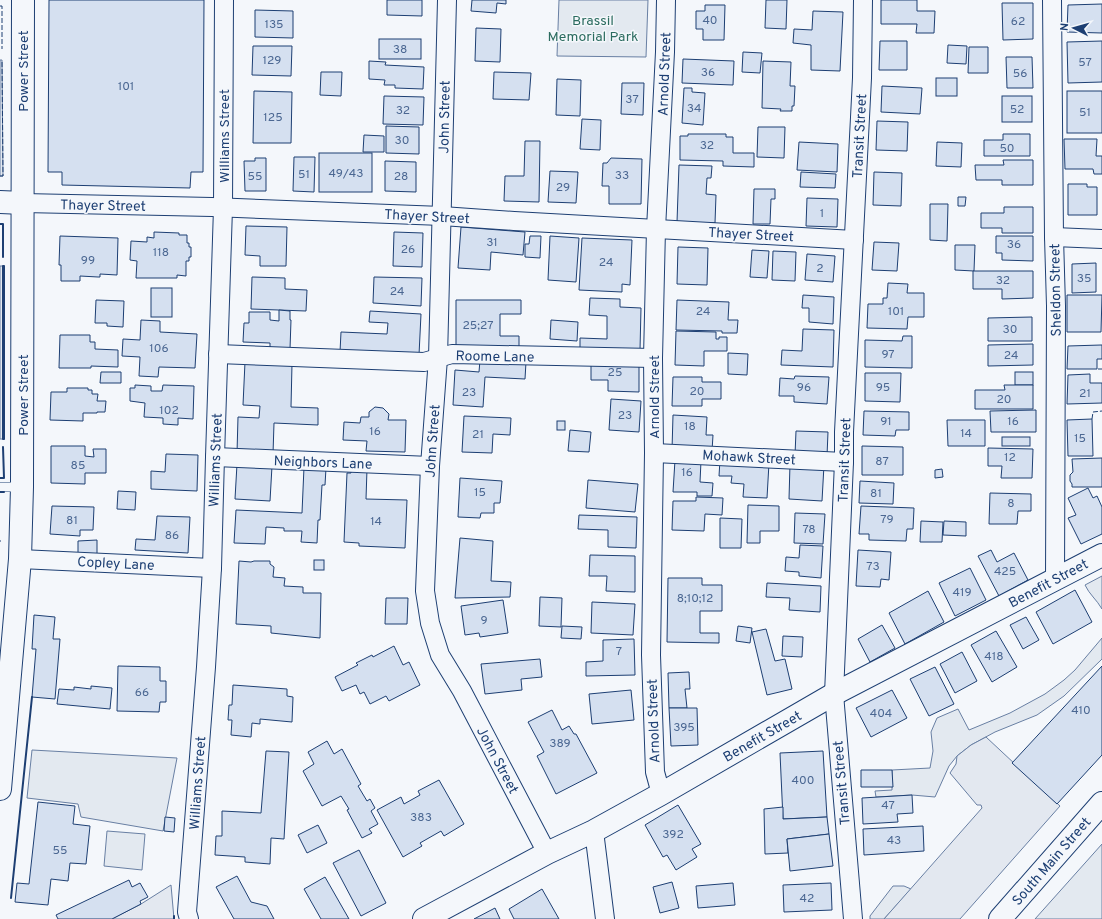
<svg xmlns="http://www.w3.org/2000/svg" width="1102" height="919" font-family="Overpass,sans-serif">
	<rect width="100%" height="100%" fill="#f4f7fb"/>
	<!-- green -->
	<g fill="#e3e9f0" stroke="#687fa3">
		<polygon points="559,0 648,0 646,57 557,56"/>
		<polygon points="0,60 2,60 2,62 3,176 0,176"/>
		<rect x="0" y="266" width="4" height="173"/>
		<path d="M1102 576V609C1097 600 1089 594 1085 585Z"/>
		<polygon points="1102,638 1102,659 1064,696 1037,715 995,732 971,745 957,756 949,766 935,797 912,795 876,797 875,791 892,790 892,770 930,768 933,751 931,732 937,718 958,709 969,730 1010,713 1045,694 1064,680 1075,670"/>
		<polygon points="32,750 177,758 163,831 81,817 78,804 27,798"/>
		<polygon points="107,831 145,834 142,870 104,866"/>
		<polygon points="1102,844 1102,919 1035,919"/>
		<polygon points="893,886 904,886 911,889 884,919 870,919 870,916"/>
	</g>
	<!-- parking -->
	<g fill="#e3e8f0" stroke="#687fa3">
		<polygon points="986,737 1060,806 960,919 884,919 982,808 981,805 977,805 950,773 956,764 957,756 971,745"/>
		<polygon points="171,885 174,919 112,919 141,904"/>
	</g>
	<!-- building -->
	<g fill="#d5e0f0" stroke="#1d3f73">
		<polygon points="49,0 204,0 203,172 191,172 190,188 62,185 62,172 48,172"/>
		<polygon points="387,0 422,0 422,16 387,15"/>
		<polygon points="472,0 506,0 506,4 497,3 496,13 471,11"/>
		<polygon points="766,0 787,0 786,29 765,28"/>
		<polygon points="881,0 917,0 917,11 935,11 934,33 916,33 917,24 881,24"/>
		<polygon points="1002,3 1033,3 1033,39 1003,40"/>
		<polygon points="1102,4 1102,33 1067,32 1068,5"/>
		<polygon points="705,5 725,5 724,40 703,40 703,29 696,29 696,11 705,11"/>
		<polygon points="255,10 293,11 293,38 255,37"/>
		<polygon points="813,11 843,12 840,71 811,70 811,45 793,43 794,29 812,30"/>
		<polygon points="476,28 501,29 500,62 475,61"/>
		<rect x="379" y="39" width="42" height="20"/>
		<polygon points="880,41 907,41 907,70 879,70"/>
		<polygon points="1102,41 1102,82 1068,83 1067,42"/>
		<polygon points="948,45 967,46 966,64 947,63"/>
		<polygon points="253,46 292,46 291,76 252,75"/>
		<polygon points="969,47 988,47 988,73 968,73"/>
		<polygon points="743,52 762,53 760,73 742,72"/>
		<polygon points="1006,57 1032,57 1033,88 1007,88"/>
		<polygon points="683,59 734,61 733,85 682,83"/>
		<polygon points="369,61 386,62 385,65 424,67 423,89 395,88 395,85 384,85 385,80 369,79"/>
		<polygon points="763,61 791,62 790,86 795,86 794,106 792,106 792,111 780,111 781,109 762,108"/>
		<polygon points="321,72 342,72 341,96 320,95"/>
		<polygon points="494,72 531,73 529,100 493,99"/>
		<rect x="936" y="78" width="21" height="18"/>
		<polygon points="557,79 581,80 580,116 556,115"/>
		<polygon points="622,83 644,83 643,115 621,114"/>
		<polygon points="882,86 922,88 920,114 881,112"/>
		<polygon points="684,88 692,88 692,92 705,93 703,125 682,123"/>
		<polygon points="254,91 292,92 291,143 253,143"/>
		<rect x="1067" y="91" width="35" height="42"/>
		<polygon points="384,96 424,97 423,125 383,124"/>
		<rect x="1002" y="96" width="30" height="26"/>
		<polygon points="582,119 601,120 600,150 580,149"/>
		<polygon points="877,121 908,122 907,151 876,150"/>
		<polygon points="386,126 419,127 419,154 386,153"/>
		<polygon points="758,127 785,127 784,158 757,157"/>
		<polygon points="688,134 726,134 726,137 733,137 733,153 754,153 754,167 723,166 723,161 680,160 680,136 688,136"/>
		<polygon points="1003,134 1030,134 1030,156 984,156 984,140 1003,140"/>
		<polygon points="364,135 384,136 384,152 363,152"/>
		<polygon points="1064,139 1097,139 1096,156 1102,156 1102,174 1094,174 1093,169 1065,169"/>
		<polygon points="525,141 540,141 539,202 504,201 505,176 524,176"/>
		<polygon points="799,142 838,144 837,172 797,170"/>
		<polygon points="937,142 962,143 961,167 936,166"/>
		<rect x="319" y="153" width="53" height="39"/>
		<polygon points="294,157 315,157 314,192 293,191"/>
		<polygon points="255,158 266,158 266,191 245,191 244,161 255,161"/>
		<polygon points="611,158 642,159 641,204 609,204 609,186 602,186 603,163 607,163"/>
		<polygon points="1003,160 1033,160 1033,185 1002,185 1002,180 976,180 975,165 1004,165"/>
		<polygon points="385,161 416,162 416,192 385,191"/>
		<polygon points="679,165 712,166 711,178 707,178 706,194 716,195 715,223 677,222"/>
		<polygon points="550,171 578,172 576,203 548,202"/>
		<polygon points="801,172 836,174 835,188 800,187"/>
		<polygon points="874,172 902,173 901,206 873,205"/>
		<polygon points="1068,184 1087,184 1087,187 1097,187 1097,215 1068,215"/>
		<polygon points="754,189 775,189 775,199 771,199 770,224 753,224"/>
		<polygon points="958,197 966,197 965,206 958,206"/>
		<polygon points="807,198 838,199 837,227 806,226"/>
		<polygon points="930,204 948,204 947,241 930,240"/>
		<polygon points="1004,207 1033,207 1033,233 1002,233 1002,228 981,228 981,213 1004,213"/>
		<polygon points="246,226 287,227 286,266 260,266 260,256 245,255"/>
		<polygon points="461,227 525,232 523,255 491,252 490,270 458,268"/>
		<polygon points="154,232 179,233 179,235 187,235 187,243 189,243 189,247 191,247 191,257 189,257 189,261 186,261 186,276 177,275 177,278 136,278 137,261 130,260 131,241 147,242 147,237 154,238"/>
		<polygon points="394,232 423,233 422,267 393,266"/>
		<polygon points="60,236 118,238 117,275 100,274 100,277 98,277 80,276 80,281 61,281 61,265 59,265"/>
		<polygon points="530,236 541,236 540,258 525,257 525,244 529,244"/>
		<polygon points="550,236 579,238 576,282 548,280"/>
		<polygon points="996,236 1033,236 1033,261 1002,260 1002,253 996,253"/>
		<polygon points="582,238 632,240 630,285 622,284 622,292 579,290"/>
		<polygon points="874,242 899,243 897,271 872,270"/>
		<polygon points="955,245 975,245 974,271 955,270"/>
		<polygon points="678,247 708,248 707,285 677,284"/>
		<polygon points="752,250 769,251 767,278 750,277"/>
		<polygon points="773,251 796,252 795,281 772,280"/>
		<polygon points="807,254 835,256 833,282 805,280"/>
		<polygon points="1096,263 1096,292 1072,293 1072,264"/>
		<polygon points="973,271 1033,271 1033,298 1002,299 1002,289 973,289"/>
		<polygon points="252,277 285,278 285,289 307,290 306,311 251,309"/>
		<polygon points="374,277 422,278 421,306 373,303"/>
		<polygon points="888,283 908,284 907,293 924,293 924,317 908,317 907,329 867,328 868,304 883,304 883,298 887,298"/>
		<rect x="151" y="288" width="21" height="29"/>
		<polygon points="803,295 834,297 833,324 809,322 809,308 802,308"/>
		<polygon points="1067,295 1102,295 1101,332 1067,332"/>
		<polygon points="590,298 620,299 620,307 641,308 640,350 580,350 580,338 607,339 607,316 589,315"/>
		<polygon points="96,300 124,301 123,327 107,326 107,323 95,323"/>
		<polygon points="456,300 521,300 521,314 500,314 500,336 519,336 519,348 456,348"/>
		<polygon points="677,300 729,302 728,320 738,320 737,333 722,333 722,331 676,330"/>
		<polygon points="279,310 290,311 290,320 291,320 290,349 270,348 270,343 243,342 244,323 249,323 249,312 270,312 270,320 279,321"/>
		<polygon points="370,311 421,314 419,355 340,352 341,332 387,334 388,323 369,322"/>
		<polygon points="1032,317 1032,341 988,341 988,318"/>
		<polygon points="141,320 160,321 160,332 197,334 195,368 159,367 158,377 139,376 140,357 122,356 123,339 140,340"/>
		<polygon points="551,320 578,322 577,341 550,339"/>
		<polygon points="803,329 834,330 833,367 781,365 782,350 802,351"/>
		<polygon points="676,331 716,332 716,339 719,339 719,337 727,337 727,351 704,351 704,366 675,365"/>
		<polygon points="60,335 90,335 90,342 95,342 95,349 118,350 118,367 91,366 91,368 59,368"/>
		<polygon points="903,336 912,336 912,368 865,367 865,340 902,341"/>
		<polygon points="1033,344 1033,365 988,366 988,345"/>
		<polygon points="1101,345 1102,345 1102,359 1097,359 1097,369 1067,369 1068,346"/>
		<polygon points="728,353 748,354 747,375 728,374"/>
		<polygon points="480,360 526,362 525,379 485,377 483,407 453,405 455,370 479,372"/>
		<polygon points="245,362 292,364 291,407 318,408 318,425 274,423 273,454 237,453 238,417 259,418 260,406 243,405"/>
		<polygon points="591,363 639,365 639,392 608,391 608,380 591,380"/>
		<polygon points="101,372 121,372 121,383 100,383"/>
		<rect x="1015" y="372" width="18" height="13"/>
		<polygon points="865,373 901,373 900,402 865,401"/>
		<polygon points="1090,374 1090,383 1102,383 1102,403 1067,404 1068,375"/>
		<polygon points="795,376 829,377 827,404 794,402 794,396 779,396 780,378 794,379"/>
		<polygon points="673,377 702,377 702,382 721,382 721,399 702,399 702,406 672,406"/>
		<polygon points="135,385 151,386 151,391 162,391 163,385 194,386 193,419 178,418 178,425 163,424 163,418 144,417 145,403 130,401 130,388 135,388"/>
		<polygon points="1004,385 1033,385 1033,409 975,409 975,390 1005,390"/>
		<polygon points="67,388 88,388 88,390 92,390 92,394 98,394 97,401 106,401 105,412 97,412 97,413 83,413 83,421 50,420 51,392 67,392"/>
		<polygon points="611,399 641,401 639,432 609,430"/>
		<polygon points="375,407 383,408 389,414 388,420 406,420 405,452 366,451 367,441 343,440 344,422 360,423 361,417 369,417 369,412"/>
		<polygon points="1036,410 1036,432 991,432 990,411"/>
		<polygon points="864,411 909,412 909,430 896,430 895,436 863,435"/>
		<polygon points="673,415 707,417 706,435 713,435 712,451 672,450"/>
		<polygon points="464,416 511,418 510,435 493,434 492,453 462,452"/>
		<polygon points="1092,419 1093,456 1068,456 1067,420"/>
		<polygon points="947,420 985,420 985,446 948,446"/>
		<rect x="557" y="421" width="8" height="9"/>
		<polygon points="570,430 591,432 589,452 568,451"/>
		<polygon points="796,431 828,432 827,456 795,455"/>
		<rect x="1002" y="437" width="28" height="9"/>
		<polygon points="51,446 85,446 85,456 94,457 93,449 106,449 106,473 85,473 85,484 51,483"/>
		<polygon points="862,446 903,447 903,475 862,475"/>
		<polygon points="988,448 1033,449 1032,478 1001,478 1002,466 988,466"/>
		<polygon points="166,454 198,455 197,491 151,489 151,471 165,472"/>
		<polygon points="1102,458 1102,487 1072,487 1072,484 1070,481 1070,475 1073,472 1072,459"/>
		<polygon points="675,460 701,461 700,482 713,483 712,496 697,496 697,492 673,492"/>
		<polygon points="720,460 769,463 767,498 743,497 744,484 731,483 732,476 719,476"/>
		<polygon points="237,464 272,466 270,501 235,499"/>
		<polygon points="790,464 824,465 822,501 789,499"/>
		<polygon points="304,467 326,468 325,485 322,485 320,520 318,520 317,543 301,542 302,531 284,531 284,528 266,527 265,544 234,543 236,510 302,513"/>
		<polygon points="351,468 367,469 366,499 407,500 405,548 359,546 359,543 344,542 347,473 351,473"/>
		<polygon points="942,469 943,477 935,478 935,470"/>
		<polygon points="460,478 502,481 500,503 494,503 494,513 481,513 480,518 458,517"/>
		<polygon points="588,480 638,484 635,512 586,508"/>
		<polygon points="860,481 894,483 893,504 859,503"/>
		<polygon points="1088,488 1093,498 1097,496 1102,507 1102,534 1081,544 1068,518 1076,515 1068,498"/>
		<polygon points="118,491 136,492 135,510 117,509"/>
		<polygon points="990,493 1031,494 1031,511 1018,511 1017,524 989,524"/>
		<polygon points="696,497 723,498 722,515 705,514 704,531 672,530 673,501 696,501"/>
		<polygon points="748,505 779,506 779,531 760,531 760,543 747,543"/>
		<polygon points="52,506 94,507 93,530 80,530 80,536 50,534"/>
		<polygon points="861,506 914,508 913,529 907,529 906,541 869,540 869,534 859,534"/>
		<polygon points="795,513 825,514 823,544 794,543"/>
		<polygon points="579,515 637,517 636,548 608,547 608,530 578,529"/>
		<polygon points="157,516 190,517 188,553 135,550 136,539 155,540"/>
		<polygon points="720,518 742,519 741,548 720,548"/>
		<polygon points="921,521 943,522 942,542 920,542"/>
		<polygon points="944,521 966,522 966,536 943,535"/>
		<polygon points="460,538 493,541 491,581 511,582 510,597 455,598"/>
		<polygon points="97,540 97,554 78,554 78,541"/>
		<polygon points="800,545 823,546 821,578 799,576 799,572 785,571 786,557 799,558"/>
		<polygon points="858,550 891,552 889,580 881,579 880,587 856,586"/>
		<polygon points="991,550 997,562 1014,553 1028,580 999,596 978,556"/>
		<polygon points="590,555 635,556 635,592 606,591 607,576 589,576"/>
		<rect x="314" y="560" width="10" height="10"/>
		<polygon points="239,561 251,562 254,561 270,561 270,564 274,567 273,577 285,578 284,586 303,587 303,593 321,593 320,638 271,633 271,626 236,624"/>
		<polygon points="970,568 986,600 955,616 939,583"/>
		<polygon points="668,578 702,578 702,585 722,585 722,611 700,611 700,633 719,633 719,643 667,642"/>
		<polygon points="767,583 821,586 820,612 789,610 790,598 766,597"/>
		<polygon points="1075,590 1092,622 1053,644 1036,612"/>
		<polygon points="928,591 944,622 905,644 889,613"/>
		<polygon points="540,597 562,598 561,627 539,626"/>
		<polygon points="386,598 408,598 407,624 385,624"/>
		<polygon points="503,600 508,633 480,637 479,633 465,635 461,606"/>
		<polygon points="592,602 635,604 633,635 591,633"/>
		<polygon points="34,615 55,617 53,639 60,639 55,699 32,697 36,649 32,649"/>
		<polygon points="1026,617 1039,640 1023,649 1010,625"/>
		<polygon points="882,625 895,648 870,662 858,639"/>
		<polygon points="562,626 582,627 581,639 561,638"/>
		<polygon points="738,626 752,628 750,643 736,641"/>
		<polygon points="766,629 775,661 785,659 792,689 767,695 752,632"/>
		<polygon points="996,631 1017,667 992,682 971,645"/>
		<polygon points="783,636 803,637 802,657 782,656"/>
		<polygon points="634,639 635,675 586,676 586,662 603,661 603,640"/>
		<polygon points="394,646 403,665 409,662 420,685 389,701 386,696 370,704 364,692 360,694 356,685 342,691 335,677 358,665 356,663 372,655 373,657"/>
		<polygon points="962,652 977,681 955,693 940,664"/>
		<polygon points="540,659 542,677 521,679 522,690 485,694 481,664"/>
		<polygon points="118,666 160,667 160,681 166,681 166,702 160,702 159,712 117,711"/>
		<polygon points="1102,666 1102,755 1057,804 1012,763"/>
		<polygon points="935,667 954,704 929,716 910,679"/>
		<polygon points="689,672 690,689 685,689 687,708 669,708 668,673"/>
		<polygon points="233,685 287,689 287,696 293,697 292,722 260,719 260,724 252,723 251,737 231,735 232,720 228,720 229,705 232,705"/>
		<polygon points="91,686 112,688 110,709 57,704 59,689 74,690 74,687 91,689"/>
		<polygon points="631,690 634,720 592,724 589,694"/>
		<polygon points="892,690 907,718 871,737 856,708"/>
		<polygon points="669,708 697,708 698,745 671,746"/>
		<polygon points="552,710 562,730 569,726 574,734 576,734 597,773 556,794 537,756 544,752 528,722"/>
		<polygon points="327,741 334,754 342,749 361,784 358,786 367,801 370,799 375,808 371,811 378,824 369,829 372,833 362,838 347,810 349,809 341,796 322,806 303,771 314,764 308,752"/>
		<polygon points="266,751 289,752 284,839 271,838 270,864 245,862 245,857 215,855 216,836 222,836 222,811 261,813"/>
		<polygon points="823,751 827,817 783,819 780,753"/>
		<polygon points="861,770 892,770 893,787 861,787"/>
		<polygon points="439,780 464,824 444,836 441,831 420,843 422,846 403,857 377,810 401,797 404,804 420,795 418,791"/>
		<polygon points="912,795 913,813 897,814 898,822 863,824 862,798"/>
		<polygon points="38,802 75,806 73,824 90,826 86,864 70,863 68,881 51,879 48,905 15,902 17,883 29,884"/>
		<polygon points="678,805 701,844 692,849 697,857 676,870 667,855 663,857 645,825"/>
		<polygon points="783,807 783,819 827,817 829,834 787,839 788,853 765,854 764,809"/>
		<polygon points="165,817 175,818 174,832 164,831"/>
		<polygon points="318,825 327,843 307,853 298,835"/>
		<polygon points="923,826 924,851 864,855 863,829"/>
		<polygon points="829,834 833,866 790,871 787,839"/>
		<polygon points="359,850 386,903 361,916 333,863"/>
		<polygon points="237,876 251,902 267,906 274,919 234,919 216,887"/>
		<polygon points="325,877 349,919 321,919 304,889"/>
		<polygon points="129,880 132,887 140,883 148,897 140,901 141,904 112,919 58,919 56,915"/>
		<polygon points="672,882 679,908 660,913 653,887"/>
		<polygon points="733,883 735,905 698,908 696,886"/>
		<polygon points="831,883 832,910 784,912 783,885"/>
		<polygon points="542,889 559,919 514,919 509,909"/>
		<polygon points="495,908 500,919 474,919"/>
	</g>
	<g fill="none" stroke-linecap="round" stroke-linejoin="round">
		<!-- service casing -->
		<g stroke="#1d3f73" stroke-width="10">
			<polyline id="service" points="0,487 22,487"/>
		</g>
		<!-- minor casing -->
		<g stroke="#1d3f73" stroke-width="20">
			<g id="minor">
				<polyline points="447,0 438,358 430,466 425,591 430,623 440,655 462,691 547,853"/>
				<polyline points="1052,0 1054,237 1056,306 1055,580"/>
				<polyline points="23,203 212,207 442,216 514,221 854,240"/>
				<polyline points="1054,237 1102,239"/>
				<polyline points="218,354 424,362 452,354 653,358"/>
				<polyline points="654,453 844,462"/>
				<polyline points="215,457 430,466"/>
				<polyline points="20,559 212,568"/>
				<polyline points="661,794 655,772 651,655 654,453 653,358 656,229 665,52 666,0"/>
				<polyline points="594,831 605,919"/>
				<polyline points="189,919 187,912 206,667 212,568 215,457 223,208 224,0"/>
				<polyline points="853,919 834,694 844,462 844,432 862,78 863,0"/>
			</g>
		</g>
		<!-- tertiary casing -->
		<g stroke="#1d3f73" stroke-width="24">
			<g id="tertiary">
				<polyline points="0,202 23,203"/>
				<polyline points="0,789 20,559 22,487 23,0"/>
				<polyline points="424,919 547,853 594,831 661,794 834,694 1102,555"/>
			</g>
		</g>
		<!-- primary casing -->
		<g stroke="#1d3f73" stroke-width="24">
			<polyline id="primary" points="1000,919 1102,803"/>
		</g>
		<!-- service -->
		<use href="#service" stroke="#f4f7fb" stroke-width="9"/>
		<!-- minor -->
		<use href="#minor" stroke="#f4f7fb" stroke-width="18"/>
		<!-- tertiary -->
		<use href="#tertiary" stroke="#f4f7fb" stroke-width="22"/>
		<!-- primary -->
		<use href="#primary" stroke="#f4f7fb" stroke-width="22"/>
		<!-- fence -->
		<g stroke="#1d3f73" stroke-width="1" stroke-dasharray="5 2" stroke-linecap="butt">
			<polyline points="0,6 2,6 2,49"/>
			<polyline points="0,176 3,176 2,60"/>
			<polyline points="1098,369 1102,369"/>
			<polyline points="1092,419 1093,412 1102,411"/>
			<polyline points="0,540 0,542"/>
		</g>
		<!-- wall -->
		<g stroke="#1d3f73" stroke-width="2">
			<polyline points="0,224 3,224 3,257"/>
			<rect x="3" y="266" width="1" height="173"/>
			<polyline points="0,478 4,478 3,447"/>
			<polyline points="0,492 4,492"/>
			<polyline points="11,898 32,697"/>
			<polyline points="174,916 174,919"/>
		</g>
	</g>
	<g text-anchor="middle" stroke-width="3" stroke-linejoin="round" paint-order="stroke">
		<!-- number labels -->
		<g font-size="12" fill="#4b6792">
			<text x="710" y="24">40</text>
			<text x="1018" y="25">62</text>
			<text x="274" y="28">135</text>
			<text x="400" y="53">38</text>
			<text x="272" y="64">129</text>
			<text x="1085" y="66">57</text>
			<text x="708" y="76">36</text>
			<text x="1020" y="77">56</text>
			<text x="126" y="90">101</text>
			<text x="632" y="103">37</text>
			<text x="694" y="112">34</text>
			<text x="1017" y="113">52</text>
			<text x="403" y="114">32</text>
			<text x="1085" y="116">51</text>
			<text x="273" y="121">125</text>
			<text x="402" y="144">30</text>
			<text x="707" y="149">32</text>
			<text x="1007" y="152">50</text>
			<text x="346" y="177">49/43</text>
			<text x="304" y="178">51</text>
			<text x="622" y="179">33</text>
			<text x="255" y="180">55</text>
			<text x="401" y="180">28</text>
			<text x="563" y="191">29</text>
			<text x="822" y="217">1</text>
			<text x="492" y="246">31</text>
			<text x="1014" y="248">36</text>
			<text x="408" y="253">26</text>
			<text x="161" y="256">118</text>
			<text x="88" y="264">99</text>
			<text x="606" y="266">24</text>
			<text x="820" y="272">2</text>
			<text x="1084" y="282">35</text>
			<text x="1003" y="284">32</text>
			<text x="397" y="295">24</text>
			<text x="703" y="315">24</text>
			<text x="896" y="315">101</text>
			<text x="478" y="329">25;27</text>
			<text x="1010" y="333">30</text>
			<text x="159" y="352">106</text>
			<text x="888" y="358">97</text>
			<text x="1011" y="359">24</text>
			<text x="615" y="376">25</text>
			<text x="804" y="391">96</text>
			<text x="883" y="391">95</text>
			<text x="697" y="395">20</text>
			<text x="469" y="396">23</text>
			<text x="1085" y="397">21</text>
			<text x="1004" y="403">20</text>
			<text x="169" y="414">102</text>
			<text x="625" y="419">23</text>
			<text x="886" y="425">91</text>
			<text x="1013" y="425">16</text>
			<text x="690" y="430">18</text>
			<text x="375" y="435">16</text>
			<text x="966" y="437">14</text>
			<text x="478" y="438">21</text>
			<text x="1080" y="442">15</text>
			<text x="1010" y="461">12</text>
			<text x="882" y="465">87</text>
			<text x="78" y="469">85</text>
			<text x="687" y="476">16</text>
			<text x="480" y="496">15</text>
			<text x="876" y="497">81</text>
			<text x="1011" y="507">8</text>
			<text x="887" y="523">79</text>
			<text x="72" y="524">81</text>
			<text x="376" y="525">14</text>
			<text x="809" y="533">78</text>
			<text x="172" y="539">86</text>
			<text x="873" y="570">73</text>
			<text x="1005" y="575">425</text>
			<text x="962" y="596">419</text>
			<text x="695" y="602">8;10;12</text>
			<text x="484" y="624">9</text>
			<text x="619" y="655">7</text>
			<text x="994" y="660">418</text>
			<text x="142" y="696">66</text>
			<text x="1081" y="714">410</text>
			<text x="881" y="717">404</text>
			<text x="684" y="731">395</text>
			<text x="560" y="747">389</text>
			<text x="803" y="784">400</text>
			<text x="888" y="809">47</text>
			<text x="421" y="821">383</text>
			<text x="673" y="838">392</text>
			<text x="894" y="844">43</text>
			<text x="60" y="854">55</text>
			<text x="807" y="902">42</text>
		</g>
		<!-- park labels -->
		<g font-size="14" fill="#2c6c60" stroke="#f4f7fb">
			<text x="593" y="25">Brassil<tspan x="593" dy="16">Memorial Park</tspan></text>
		</g>
		<!-- street labels -->
		<g font-size="14" fill="#1d3f73" stroke="#f4f7fb">
			<text transform="translate(23 71) rotate(-90)" y="5">Power Street</text>
			<text transform="translate(664 74) rotate(-88)" y="5">Arnold Street</text>
			<text transform="translate(444 117) rotate(-89)" y="5">John Street</text>
			<text transform="translate(224 136) rotate(-90)" y="5">Williams Street</text>
			<text transform="translate(859 136) rotate(-87)" y="5">Transit Street</text>
			<text transform="translate(103 205) rotate(1)" y="5">Thayer Street</text>
			<text transform="translate(427 216) rotate(3)" y="5">Thayer Street</text>
			<text transform="translate(751 234) rotate(3)" y="5">Thayer Street</text>
			<text transform="translate(1055 290) rotate(-91)" y="5">Sheldon Street</text>
			<text transform="translate(495 356) rotate(1)" y="5">Roome Lane</text>
			<text transform="translate(23 395) rotate(-90)" y="5">Power Street</text>
			<text transform="translate(654 397) rotate(-90)" y="5">Arnold Street</text>
			<text transform="translate(432 441) rotate(-86)" y="5">John Street</text>
			<text transform="translate(749 457) rotate(3)" y="5">Mohawk Street</text>
			<text transform="translate(215 460) rotate(-88)" y="5">Williams Street</text>
			<text transform="translate(844 460) rotate(-88)" y="5">Transit Street</text>
			<text transform="translate(323 462) rotate(2)" y="5">Neighbors Lane</text>
			<text transform="translate(116 563) rotate(3)" y="5">Copley Lane</text>
			<text transform="translate(1048 583) rotate(-28)" y="5">Benefit Street</text>
			<text transform="translate(653 721) rotate(-92)" y="5">Arnold Street</text>
			<text transform="translate(762 736) rotate(-30)" y="5">Benefit Street</text>
			<text transform="translate(498 760) rotate(62)" y="5">John Street</text>
			<text transform="translate(197 783) rotate(-86)" y="5">Williams Street</text>
			<text transform="translate(841 783) rotate(-95)" y="5">Transit Street</text>
			<text transform="translate(1051 861) rotate(-49)" y="5">South Main Street</text>
		</g>
	</g>
	<!-- north arrow -->
	<g transform="translate(1074 28) rotate(276)" stroke="#f4f7fb" stroke-width="3" paint-order="stroke">
	<path d="M0-3L7 15L0 10L-7 15Z" fill="#1d3f73"/>
	<text y="-6" font-size="11" font-weight="bold" text-anchor="middle" fill="#1d3f73">N</text>
	</g>
</svg>
